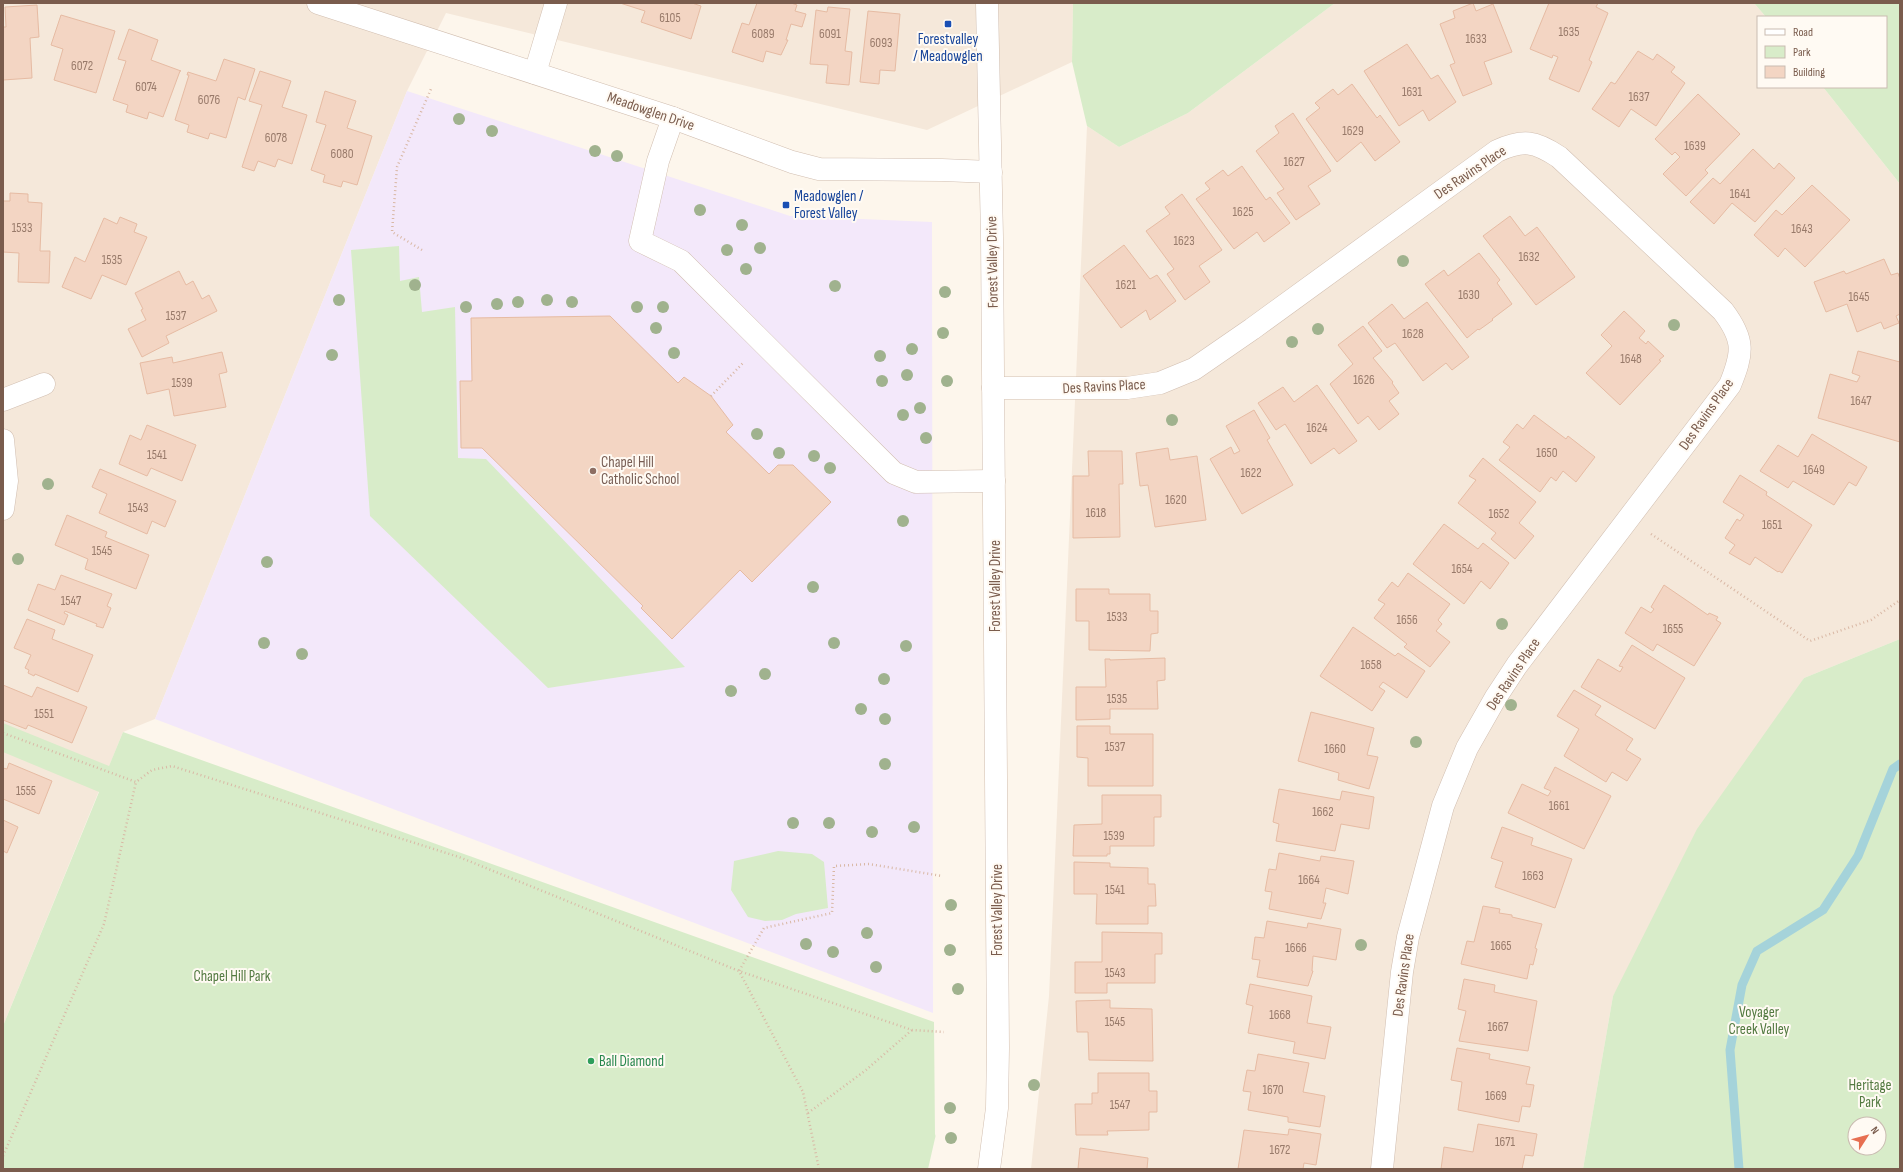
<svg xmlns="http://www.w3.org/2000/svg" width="1903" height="1172" font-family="'Sofia Sans Condensed',sans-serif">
	<rect width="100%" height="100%" fill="#fdf6ec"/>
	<!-- residential -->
	<g fill="#f5e8da">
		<polygon points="3,3 1073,3 1072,62 927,130 446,13 407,91 155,719 123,732 3,1026"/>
		<polygon points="1335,3 1754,3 1766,17 1758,17 1758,87 1823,87 1900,184 1900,639 1804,678 1613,996 1583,1169 1031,1169 1049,996 1087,126 1119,147 1188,113"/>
	</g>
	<!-- education -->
	<polygon fill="#f3e8fa" points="407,91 790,216 932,222 933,1013 155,719"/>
	<!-- green -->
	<g fill="#d8ecc9" fill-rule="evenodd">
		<polygon points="1073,3 1335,3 1188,113 1119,147 1087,126 1072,62"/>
		<polygon points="1754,3 1900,3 1900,184 1823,87 1886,87 1886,17 1766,17"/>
		<polygon points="399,246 400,281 419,277 422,312 455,307 458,458 486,459 685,667 548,688 370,516 351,250"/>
		<path d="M1900 639V1169H1583L1613 996 1697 829 1804 678ZM1855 1124H1879V1148H1855Z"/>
		<polygon points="3,723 109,766 123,732 934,1022 935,1136 936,1134 928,1169 3,1169 3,1026 99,792 3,752"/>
		<polygon points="778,851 812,854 824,862 828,908 796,914 782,920 765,921 748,917 731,890 734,861"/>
	</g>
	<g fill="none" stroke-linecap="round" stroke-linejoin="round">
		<!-- stream -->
		<polyline stroke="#a5d3da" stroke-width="9" points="1739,1169 1730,1050 1742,985 1757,951 1823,910 1858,856 1893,769 1900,764"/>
	</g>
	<!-- building -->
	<g fill="#f3d5c3" stroke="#e6bba3">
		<polygon points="620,3 692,3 701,6 691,39 641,22 645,11"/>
		<polygon points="757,3 791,3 797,5 795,11 806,14 802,27 791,24 786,40 788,40 781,55 766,51 763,62 732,52 742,23 749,25"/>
		<polygon points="1473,3 1476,11 1493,4 1512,52 1484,62 1492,84 1463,96 1450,65 1455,63 1440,24 1455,18 1453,11"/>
		<polygon points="1549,3 1598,3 1596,7 1608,13 1589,60 1592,62 1579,92 1549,79 1558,57 1553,55 1552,58 1530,49"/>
		<polygon points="37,5 39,37 30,38 32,78 3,80 3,27 6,27 5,7"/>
		<polygon points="828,7 850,9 845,51 852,52 849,85 826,83 828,65 810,64 816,10 827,12"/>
		<polygon points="868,11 900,14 895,71 880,70 879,84 860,82"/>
		<polygon points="61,15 115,31 96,93 54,80 63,49 51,45"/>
		<polygon points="129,29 158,40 151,60 181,71 180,71 163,117 149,112 147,119 126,112 128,105 113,100 126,61 118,59"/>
		<polygon points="1407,44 1431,79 1438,75 1456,102 1429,121 1423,110 1399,126 1364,71"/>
		<polygon points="1638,51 1653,60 1657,54 1675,67 1671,72 1685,83 1656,126 1631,109 1619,127 1592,109 1611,82 1615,84"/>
		<polygon points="224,59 255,69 245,100 238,97 226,138 210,133 208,139 187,132 189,125 175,120 189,75 187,75 188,72 216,81"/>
		<polygon points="260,71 291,81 282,107 307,115 292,164 278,159 275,167 258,161 254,171 242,167 262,105 249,101"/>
		<polygon points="1352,84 1377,118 1380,115 1400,142 1375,161 1361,142 1337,162 1306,119 1320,108 1315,103 1333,89 1338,95"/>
		<polygon points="325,91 356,101 347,128 372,136 357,185 343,181 341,187 323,182 325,175 311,170 326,125 316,122"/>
		<polygon points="1698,94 1740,134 1705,170 1708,173 1686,196 1663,174 1680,157 1675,152 1672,155 1655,139"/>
		<polygon points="1293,113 1331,171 1308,186 1320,204 1296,220 1277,193 1284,189 1256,151 1279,133 1275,126"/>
		<polygon points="1753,149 1774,169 1779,163 1795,178 1755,222 1732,203 1714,224 1690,202 1713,178 1720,184"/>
		<polygon points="1242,166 1266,200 1270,197 1290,223 1264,242 1257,232 1234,249 1196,199 1210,189 1205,183 1223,170 1228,176"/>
		<polygon points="1812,185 1850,220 1805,267 1785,248 1778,257 1754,235 1776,210 1782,215"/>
		<polygon points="10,193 28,194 28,202 42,203 40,251 50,251 49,283 18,282 19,253 3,252 3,201 10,201"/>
		<polygon points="1182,194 1222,250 1199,266 1210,282 1185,300 1167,274 1174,269 1146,231 1170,214 1165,207"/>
		<polygon points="1510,216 1525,236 1537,227 1575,277 1536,305 1483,236"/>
		<polygon points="120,217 137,224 134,232 147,237 126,285 102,275 91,299 62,287 75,257 85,262 104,218 117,224"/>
		<polygon points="1124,245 1150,279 1157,275 1176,301 1150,320 1146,310 1121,328 1083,276"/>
		<polygon points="1479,253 1500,280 1497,283 1512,304 1492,319 1493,320 1479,330 1478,329 1467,338 1425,284 1444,270 1448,276"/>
		<polygon points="1884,259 1891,275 1898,273 1900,279 1900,314 1896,316 1899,323 1884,329 1881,322 1857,332 1847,304 1826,312 1814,282 1844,271 1846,274"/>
		<polygon points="179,271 186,285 193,281 202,299 209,295 217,311 166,336 169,343 142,357 128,329 146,320 141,310 143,309 135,293"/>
		<polygon points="1427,302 1469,357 1452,370 1446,363 1423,381 1395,343 1387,348 1368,323 1392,304 1404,319"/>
		<polygon points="1624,311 1645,331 1639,338 1646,344 1648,341 1664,356 1659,360 1661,361 1620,405 1586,373 1612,346 1601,335"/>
		<polygon points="610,316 678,383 684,377 711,396 733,425 726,432 769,474 778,465 793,465 831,502 752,582 740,570 672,639 641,608 643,606 482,448 461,448 460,381 472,381 471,318"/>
		<polygon points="1363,326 1382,351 1373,358 1393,382 1392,383 1399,393 1389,401 1399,414 1379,430 1368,416 1358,424 1330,384 1353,364 1338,345"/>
		<polygon points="1858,351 1900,362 1900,442 1818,418 1830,374 1857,382 1860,376 1852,373"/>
		<polygon points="222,352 227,372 219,374 226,407 174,416 169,389 147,394 140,363 172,357 173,363"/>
		<polygon points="1317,385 1357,441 1339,454 1334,448 1311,464 1285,424 1276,430 1258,403 1283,387 1294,402"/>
		<polygon points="1254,410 1270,438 1267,440 1293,485 1242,514 1210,459 1231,447 1234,454 1240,451 1226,426"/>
		<polygon points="1534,415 1566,439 1568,436 1595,457 1576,482 1563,471 1556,481 1551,477 1540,492 1499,460 1510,447 1503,442 1517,424 1523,429"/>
		<polygon points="147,425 196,445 182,481 151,468 147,476 119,464 130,435 141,440"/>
		<polygon points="1812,434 1867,467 1856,486 1849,482 1834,505 1793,481 1788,488 1760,471 1778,445 1798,457"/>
		<polygon points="1168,448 1170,460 1197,456 1206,520 1155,527 1148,485 1140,486 1136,453"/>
		<polygon points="1088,451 1122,451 1123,484 1119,484 1120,537 1073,538 1073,476 1089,476"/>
		<polygon points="1483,458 1536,502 1519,523 1534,536 1515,559 1491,539 1496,533 1458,503 1476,480 1469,476"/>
		<polygon points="100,469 176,501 165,527 152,521 147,534 99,513 107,494 92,487"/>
		<polygon points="1740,475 1767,492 1766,495 1812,525 1782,573 1779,571 1778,572 1755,557 1750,565 1729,553 1735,545 1725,538 1737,519 1740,521 1744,515 1723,502"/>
		<polygon points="67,515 107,532 105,537 149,555 136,589 85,569 88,559 55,545"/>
		<polygon points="1444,524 1478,549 1483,543 1509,563 1490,589 1481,581 1464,604 1413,564"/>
		<polygon points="1408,573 1450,604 1438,620 1442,624 1436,631 1450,642 1430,667 1404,647 1407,644 1374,618 1385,604 1378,600 1392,582 1398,587"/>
		<polygon points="61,575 112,594 107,606 111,608 103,628 96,626 97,624 65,611 64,613 68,615 64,625 28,610 38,584 55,590"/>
		<polygon points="1664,585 1708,615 1709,613 1718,617 1716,620 1721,623 1694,666 1657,644 1653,651 1625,633 1641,607 1651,613 1654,609 1651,607"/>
		<polygon points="1076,589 1109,589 1109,594 1150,594 1150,611 1158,611 1158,633 1151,634 1150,651 1089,650 1089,621 1076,621"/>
		<polygon points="27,619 55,630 52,639 93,655 78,692 35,674 34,676 28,673 29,670 25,668 31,655 14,648"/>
		<polygon points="1353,627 1395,656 1398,653 1425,671 1407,698 1383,682 1379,687 1385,691 1372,711 1320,676"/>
		<polygon points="1632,645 1685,678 1655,729 1581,687 1598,659 1620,672 1623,667 1619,666"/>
		<polygon points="1165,658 1165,680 1157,681 1158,709 1110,709 1110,719 1076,720 1076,687 1106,687 1105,659 1110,659 1110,660"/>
		<polygon points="3,685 32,697 37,687 87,707 72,743 28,725 26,729 3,720"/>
		<polygon points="1574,690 1601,706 1595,715 1633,739 1626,750 1641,759 1627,781 1612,772 1606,782 1564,756 1579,729 1557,716"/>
		<polygon points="1311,712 1374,728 1367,755 1378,757 1369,789 1338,780 1339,773 1298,761"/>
		<polygon points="1077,726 1110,726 1110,734 1153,734 1153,786 1088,786 1088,758 1077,757"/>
		<polygon points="9,763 52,781 39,814 3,799 3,768 7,769"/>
		<polygon points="1555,767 1611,796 1584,849 1508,813 1522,784 1548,796 1551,791 1544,788"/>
		<polygon points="1279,789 1340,800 1342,791 1374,797 1369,829 1341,824 1335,851 1276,841 1279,824 1273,822"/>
		<polygon points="1102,795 1161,795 1161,817 1154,817 1154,846 1110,846 1110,854 1107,854 1107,856 1073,856 1074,825 1102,824"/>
		<polygon points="3,820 18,827 7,853 3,851"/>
		<polygon points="1502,827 1533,838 1531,845 1572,859 1555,908 1495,887 1503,862 1491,858"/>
		<polygon points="1279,853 1320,861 1321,856 1354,861 1348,894 1326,888 1323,903 1326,903 1321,919 1269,909 1272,892 1265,891 1269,869 1276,870"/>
		<polygon points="1074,862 1110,863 1110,867 1148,868 1148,884 1155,884 1156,906 1148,906 1148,924 1096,924 1097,894 1074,894"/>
		<polygon points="1483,906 1500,909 1499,913 1512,915 1512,917 1542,924 1535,948 1537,949 1533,965 1530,964 1527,979 1461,964 1467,941 1474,942"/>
		<polygon points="1267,921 1307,928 1308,923 1341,929 1336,960 1313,956 1312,971 1313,971 1308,986 1257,977 1260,960 1252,959 1255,937 1264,938"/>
		<polygon points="1102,932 1162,933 1162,954 1155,954 1155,983 1107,983 1107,993 1075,993 1075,962 1102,962"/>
		<polygon points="1464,979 1495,985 1494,992 1537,1001 1528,1051 1459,1041 1466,1011 1458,1009"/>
		<polygon points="1250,984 1312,996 1307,1023 1331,1027 1325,1059 1293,1053 1295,1042 1248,1033 1253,1006 1246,1004"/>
		<polygon points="1110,1000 1110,1008 1152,1009 1153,1061 1089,1060 1088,1032 1077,1032 1076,1001"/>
		<polygon points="1457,1048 1490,1054 1489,1059 1530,1067 1526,1084 1534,1085 1530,1107 1522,1106 1519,1122 1458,1110 1462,1082 1451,1080"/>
		<polygon points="1258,1054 1309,1063 1303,1092 1325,1096 1320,1127 1288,1122 1288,1117 1248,1110 1251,1092 1243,1091 1247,1070 1255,1071"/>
		<polygon points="1098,1073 1149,1073 1149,1091 1157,1091 1157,1112 1149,1112 1149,1130 1107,1131 1108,1135 1076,1135 1075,1104 1092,1104 1092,1093 1098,1093"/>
		<polygon points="1478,1124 1537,1134 1533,1156 1525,1155 1522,1169 1441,1169 1444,1147 1473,1152"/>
		<polygon points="1289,1129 1321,1134 1316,1165 1304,1163 1303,1169 1238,1169 1244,1130 1288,1135"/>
		<polygon points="1080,1148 1148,1158 1147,1169 1078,1169"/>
	</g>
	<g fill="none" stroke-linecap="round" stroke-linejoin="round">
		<!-- minor casing -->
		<g stroke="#d1beb0" stroke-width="23">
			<g id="minor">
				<polyline points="318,3 673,118 792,162 819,169 942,170 991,172"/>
				<polyline points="987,3 992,237 998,1048 997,1108 989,1169"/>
				<polyline points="535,73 556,3"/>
				<polyline points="673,118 658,161 640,241 681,261 894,473 916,482 994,481"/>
				<path d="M993 388H1127L1160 383 1194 369 1252 329 1497 151C1523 139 1535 141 1559 157L1723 311C1745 340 1743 353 1730 385L1517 665 1496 697 1467 748 1443 806 1408 937 1402 972 1382 1169"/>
				<polyline points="3,400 44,384"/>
				<polyline points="3,440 7,481 3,509"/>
			</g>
		</g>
		<!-- path -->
		<g stroke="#d9b8a5" stroke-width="2.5" stroke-dasharray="1 3" stroke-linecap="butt">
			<polyline points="422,250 392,232 397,167 431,89"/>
			<polyline points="711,396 744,362"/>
			<polyline points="1651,534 1810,641 1871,620 1900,600"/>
			<polyline points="3,733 136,782 152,770 172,766 459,857 739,971 912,1030 944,1032"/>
			<polyline points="808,1113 866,1070 912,1030"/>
			<polyline points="3,1156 104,924 136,782"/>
			<polyline points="819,1169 803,1092 739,971 764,928 832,913 834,866 869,864 942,876"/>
		</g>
		<!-- minor -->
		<use href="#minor" stroke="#fff" stroke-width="22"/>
	</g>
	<!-- trees -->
	<g fill="#a0b28e">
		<circle cx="459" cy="119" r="6"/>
		<circle cx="492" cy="131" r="6"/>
		<circle cx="595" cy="151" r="6"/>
		<circle cx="617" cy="156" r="6"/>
		<circle cx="700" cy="210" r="6"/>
		<circle cx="742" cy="225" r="6"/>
		<circle cx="760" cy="248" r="6"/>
		<circle cx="727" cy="250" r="6"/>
		<circle cx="1403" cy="261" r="6"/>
		<circle cx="746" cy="269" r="6"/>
		<circle cx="415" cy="285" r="6"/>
		<circle cx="835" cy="286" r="6"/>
		<circle cx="945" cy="292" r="6"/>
		<circle cx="339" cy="300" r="6"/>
		<circle cx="547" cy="300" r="6"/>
		<circle cx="518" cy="302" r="6"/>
		<circle cx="572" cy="302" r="6"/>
		<circle cx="497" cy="304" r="6"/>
		<circle cx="466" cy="307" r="6"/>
		<circle cx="637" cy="307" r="6"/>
		<circle cx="663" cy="307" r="6"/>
		<circle cx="1674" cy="325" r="6"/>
		<circle cx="656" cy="328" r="6"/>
		<circle cx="1318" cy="329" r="6"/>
		<circle cx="943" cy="333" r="6"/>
		<circle cx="1292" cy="342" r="6"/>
		<circle cx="912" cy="349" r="6"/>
		<circle cx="674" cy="353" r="6"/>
		<circle cx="332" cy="355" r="6"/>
		<circle cx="880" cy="356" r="6"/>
		<circle cx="907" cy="375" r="6"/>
		<circle cx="882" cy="381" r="6"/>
		<circle cx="947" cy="381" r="6"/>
		<circle cx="920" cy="408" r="6"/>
		<circle cx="903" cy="415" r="6"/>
		<circle cx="1172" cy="420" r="6"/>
		<circle cx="757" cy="434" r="6"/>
		<circle cx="926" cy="438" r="6"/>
		<circle cx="779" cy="453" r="6"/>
		<circle cx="814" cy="456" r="6"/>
		<circle cx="830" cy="468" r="6"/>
		<circle cx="48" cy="484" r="6"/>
		<circle cx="903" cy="521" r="6"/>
		<circle cx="18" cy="559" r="6"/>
		<circle cx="267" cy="562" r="6"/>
		<circle cx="813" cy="587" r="6"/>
		<circle cx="1502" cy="624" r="6"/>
		<circle cx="264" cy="643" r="6"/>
		<circle cx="834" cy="643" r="6"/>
		<circle cx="906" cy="646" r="6"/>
		<circle cx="302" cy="654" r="6"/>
		<circle cx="765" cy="674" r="6"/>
		<circle cx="884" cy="679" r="6"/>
		<circle cx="731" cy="691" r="6"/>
		<circle cx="1511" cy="705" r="6"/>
		<circle cx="861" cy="709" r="6"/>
		<circle cx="885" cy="719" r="6"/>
		<circle cx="1416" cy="742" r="6"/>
		<circle cx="885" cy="764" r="6"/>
		<circle cx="793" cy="823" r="6"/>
		<circle cx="829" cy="823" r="6"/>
		<circle cx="914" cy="827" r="6"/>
		<circle cx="872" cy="832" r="6"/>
		<circle cx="951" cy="905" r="6"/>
		<circle cx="867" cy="933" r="6"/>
		<circle cx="806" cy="944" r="6"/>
		<circle cx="1361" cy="945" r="6"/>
		<circle cx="950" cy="950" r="6"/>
		<circle cx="833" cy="952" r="6"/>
		<circle cx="876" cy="967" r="6"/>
		<circle cx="958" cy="989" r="6"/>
		<circle cx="1034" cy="1085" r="6"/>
		<circle cx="950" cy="1108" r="6"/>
		<circle cx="951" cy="1138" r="6"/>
	</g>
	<!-- markers -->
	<g fill="#1a4fb4" stroke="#fffaf3" stroke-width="1.5">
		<rect x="944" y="20" width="8" height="8" rx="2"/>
		<rect x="782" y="201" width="8" height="8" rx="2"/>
	</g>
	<circle fill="#8d6e63" stroke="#fffaf3" stroke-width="1.5" cx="593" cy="471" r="4"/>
	<circle fill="#2e9e5b" stroke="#fffaf3" stroke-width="1.5" cx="591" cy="1061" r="4"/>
	<g text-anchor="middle" stroke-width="4" stroke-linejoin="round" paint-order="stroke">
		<!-- number labels -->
		<g font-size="13" fill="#987a6a">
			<text x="670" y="22">6105</text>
			<text x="1569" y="36">1635</text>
			<text x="763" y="38">6089</text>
			<text x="830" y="38">6091</text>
			<text x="1476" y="43">1633</text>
			<text x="881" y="47">6093</text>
			<text x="82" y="70">6072</text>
			<text x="146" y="91">6074</text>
			<text x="1412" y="96">1631</text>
			<text x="1639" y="101">1637</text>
			<text x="209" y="104">6076</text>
			<text x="1353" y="135">1629</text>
			<text x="276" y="142">6078</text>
			<text x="1695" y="150">1639</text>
			<text x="342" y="158">6080</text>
			<text x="1294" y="166">1627</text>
			<text x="1740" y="198">1641</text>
			<text x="1243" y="216">1625</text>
			<text x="22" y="232">1533</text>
			<text x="1802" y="233">1643</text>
			<text x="1184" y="245">1623</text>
			<text x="1529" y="261">1632</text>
			<text x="112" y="264">1535</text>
			<text x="1126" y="289">1621</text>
			<text x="1469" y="299">1630</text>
			<text x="1859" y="301">1645</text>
			<text x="176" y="320">1537</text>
			<text x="1413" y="338">1628</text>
			<text x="1631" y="363">1648</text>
			<text x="1364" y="384">1626</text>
			<text x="182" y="387">1539</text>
			<text x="1861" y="405">1647</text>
			<text x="1317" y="432">1624</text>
			<text x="1547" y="457">1650</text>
			<text x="157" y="459">1541</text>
			<text x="1814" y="474">1649</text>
			<text x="1251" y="477">1622</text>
			<text x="1176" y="504">1620</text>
			<text x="138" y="512">1543</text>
			<text x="1096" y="517">1618</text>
			<text x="1499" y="518">1652</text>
			<text x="1772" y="529">1651</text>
			<text x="102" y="555">1545</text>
			<text x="1462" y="573">1654</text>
			<text x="71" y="605">1547</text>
			<text x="1117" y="621">1533</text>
			<text x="1407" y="624">1656</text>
			<text x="1673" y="633">1655</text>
			<text x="1371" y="669">1658</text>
			<text x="1117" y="703">1535</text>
			<text x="44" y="718">1551</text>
			<text x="1115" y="751">1537</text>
			<text x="1335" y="753">1660</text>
			<text x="26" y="795">1555</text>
			<text x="1559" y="810">1661</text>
			<text x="1323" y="816">1662</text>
			<text x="1114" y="840">1539</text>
			<text x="1533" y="880">1663</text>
			<text x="1309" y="884">1664</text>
			<text x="1115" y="894">1541</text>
			<text x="1501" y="950">1665</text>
			<text x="1296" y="952">1666</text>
			<text x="1115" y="977">1543</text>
			<text x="1280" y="1019">1668</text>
			<text x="1115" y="1026">1545</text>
			<text x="1498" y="1031">1667</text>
			<text x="1273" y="1094">1670</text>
			<text x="1496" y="1100">1669</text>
			<text x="1120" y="1109">1547</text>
			<text x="1505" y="1146">1671</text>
			<text x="1280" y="1154">1672</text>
		</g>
		<!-- transit labels -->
		<g font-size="15" fill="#164399" stroke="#fffaf3">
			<text x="948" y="44">Forestvalley<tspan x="948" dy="17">/ Meadowglen</tspan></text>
			<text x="794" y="201" text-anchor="start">Meadowglen /<tspan x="794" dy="17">Forest Valley</tspan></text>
		</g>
		<!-- street labels -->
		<g font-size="15" fill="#7a5c4d" stroke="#fffaf3">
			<text transform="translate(651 111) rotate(19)" y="5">Meadowglen Drive</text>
			<text transform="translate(1470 172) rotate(-34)" y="5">Des Ravins Place</text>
			<text transform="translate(992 262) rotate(-91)" y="5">Forest Valley Drive</text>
			<text transform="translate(1104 386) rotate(-3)" y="5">Des Ravins Place</text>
			<text transform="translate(1706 414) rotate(-55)" y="5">Des Ravins Place</text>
			<text transform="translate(995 586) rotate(-90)" y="5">Forest Valley Drive</text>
			<text transform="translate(1513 674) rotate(-56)" y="5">Des Ravins Place</text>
			<text transform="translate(997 910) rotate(-90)" y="5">Forest Valley Drive</text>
			<text transform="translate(1403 975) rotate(-82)" y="5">Des Ravins Place</text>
		</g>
		<!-- education labels -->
		<g font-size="15" fill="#785e54" stroke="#fffaf3" text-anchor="start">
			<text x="601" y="467">Chapel Hill<tspan x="601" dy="17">Catholic School</tspan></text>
		</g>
		<!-- park labels -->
		<g font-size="15" fill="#537a41" stroke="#fffaf3">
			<text x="232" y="981">Chapel Hill Park</text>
			<text x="1759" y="1017">Voyager<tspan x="1759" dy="17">Creek Valley</tspan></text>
			<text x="1870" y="1090">Heritage<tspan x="1870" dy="17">Park</tspan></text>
		</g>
		<!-- leisure labels -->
		<g font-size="15" fill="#27864d" stroke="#fffaf3" text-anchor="start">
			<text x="599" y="1066">Ball Diamond</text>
		</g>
	</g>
	<!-- border -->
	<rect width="1903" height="1172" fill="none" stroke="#7a5c4d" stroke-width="8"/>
	<!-- legend -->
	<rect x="1757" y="16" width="130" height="72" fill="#fffaf3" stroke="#cabbb1"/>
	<rect x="1765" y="29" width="20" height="6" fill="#ffffff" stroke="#cabbb1"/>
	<text x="1793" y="36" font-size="12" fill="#7a5c4d">Road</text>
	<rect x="1765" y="46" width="20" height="12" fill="#d8ecc9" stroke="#cabbb1"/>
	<text x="1793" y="56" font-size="12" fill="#7a5c4d">Park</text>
	<rect x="1765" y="66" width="20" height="12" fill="#f3d5c3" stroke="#cabbb1"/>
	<text x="1793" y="76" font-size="12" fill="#7a5c4d">Building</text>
	<!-- north arrow -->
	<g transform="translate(1867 1136) rotate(54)"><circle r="19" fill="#fffaf3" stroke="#cabbb1"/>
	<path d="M0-3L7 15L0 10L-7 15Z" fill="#e76f51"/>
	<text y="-6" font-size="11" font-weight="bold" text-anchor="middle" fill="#7a5c4d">N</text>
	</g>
</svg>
